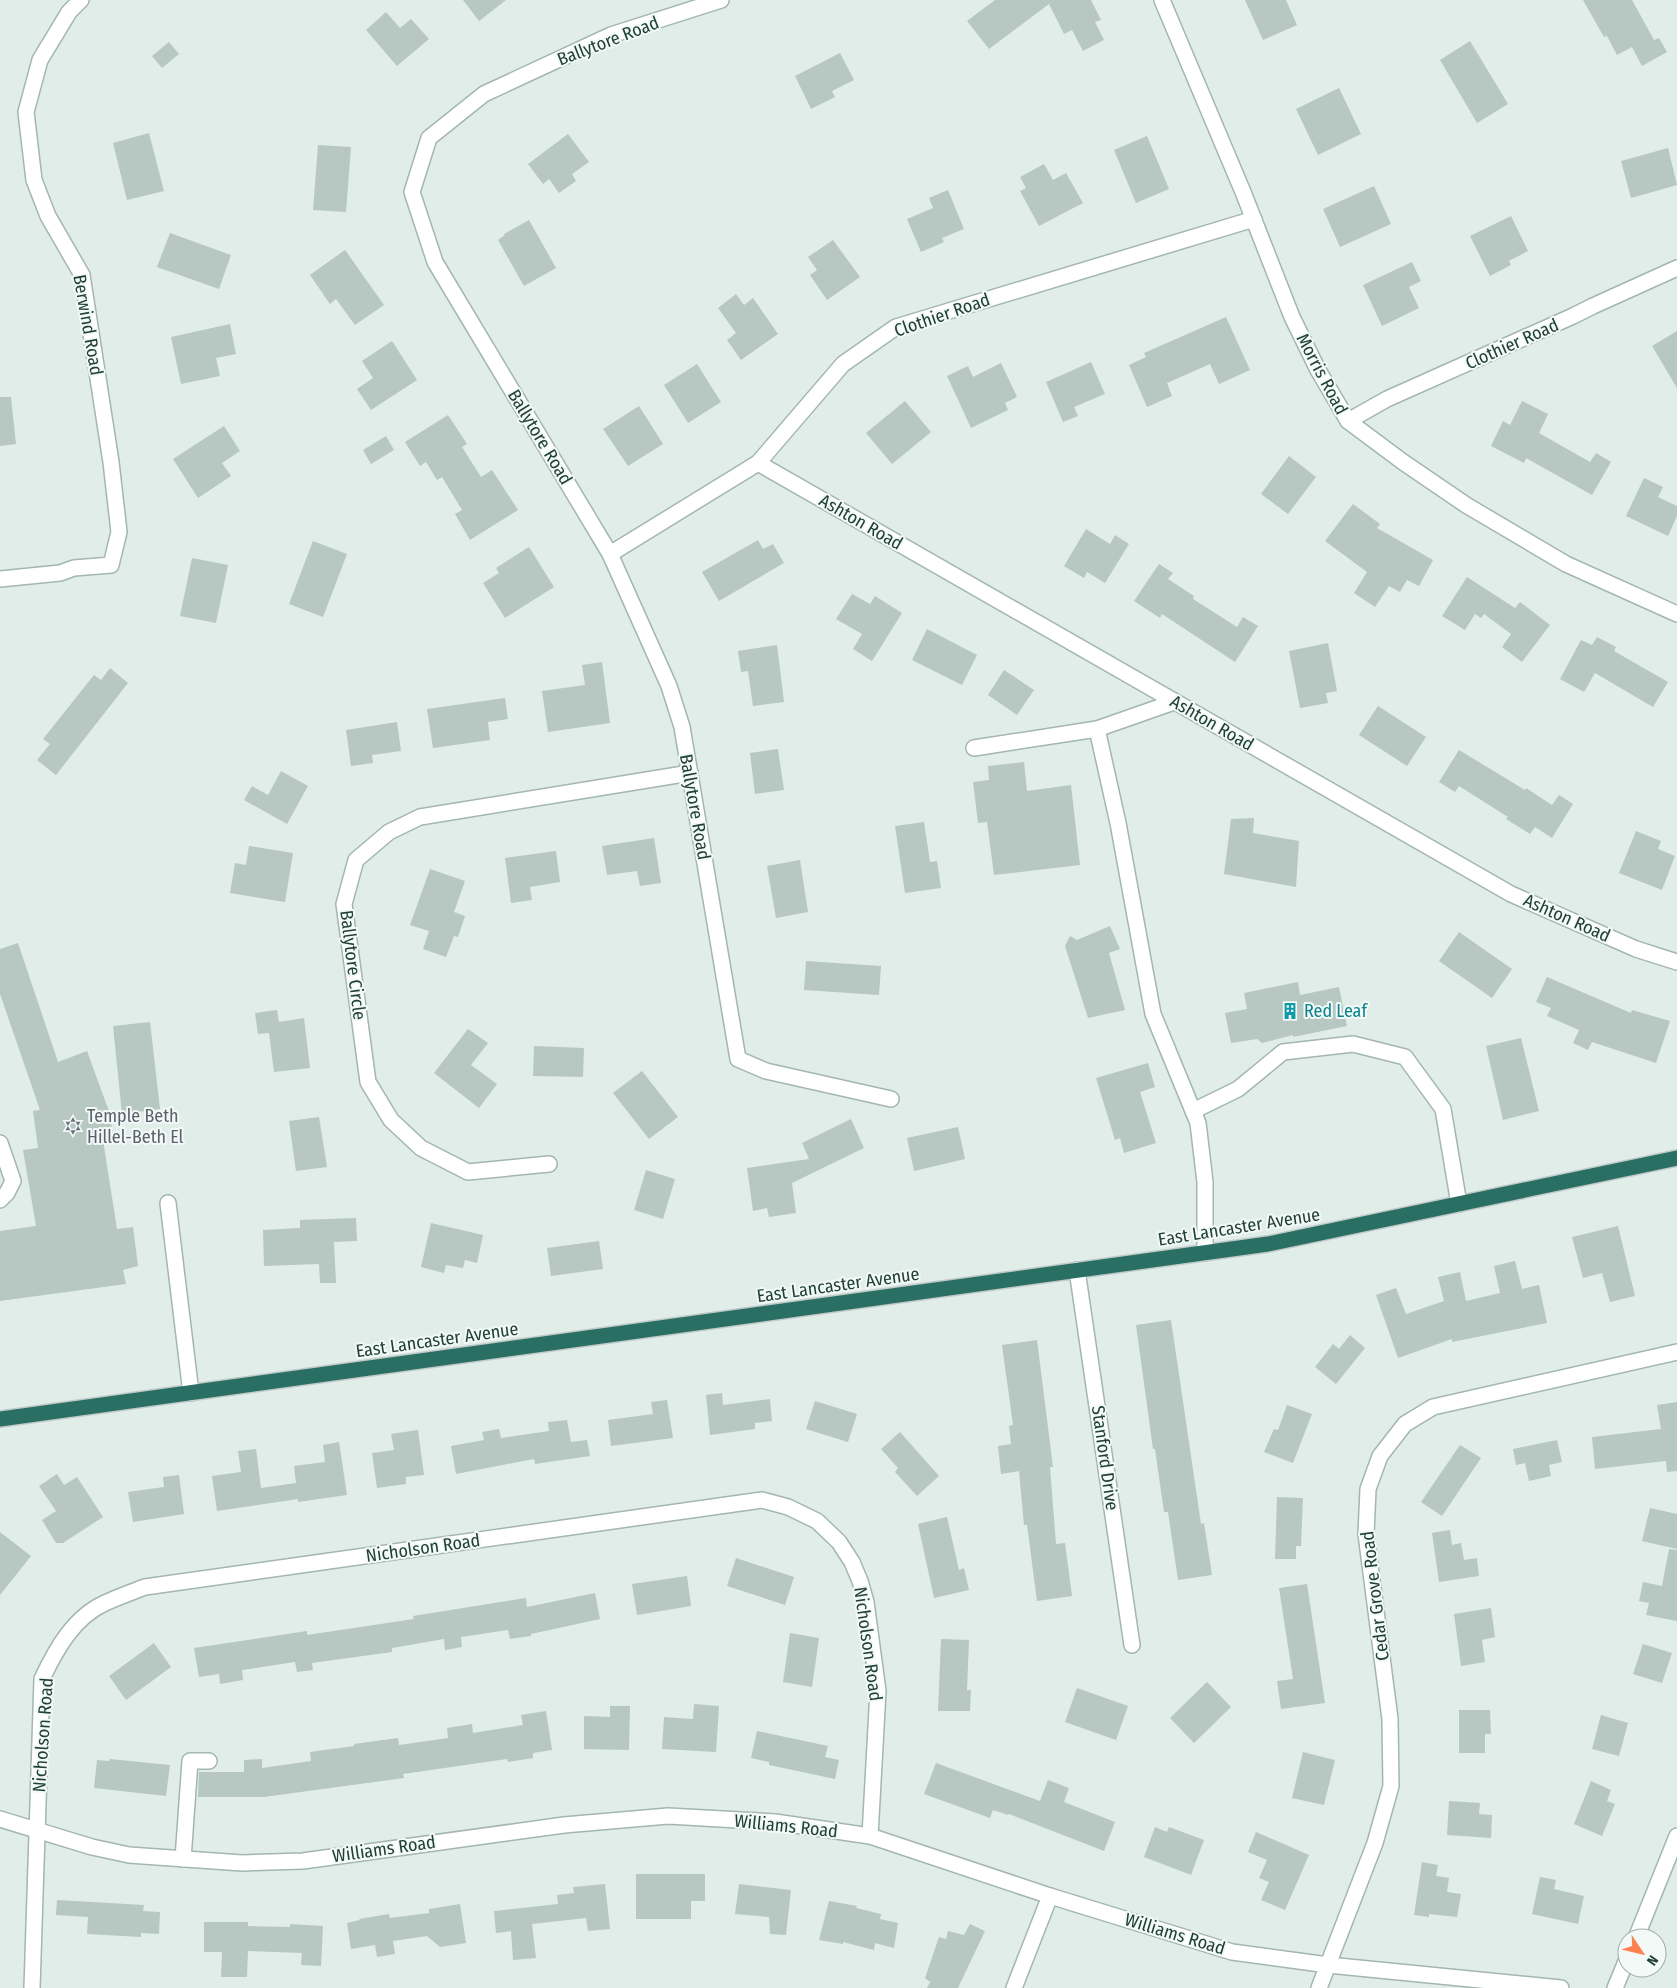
<svg xmlns="http://www.w3.org/2000/svg" width="1677" height="1988" font-family="'Fira Sans Condensed',sans-serif">
	<rect width="100%" height="100%" fill="#e1ede8"/>
	<!-- building -->
	<g fill="#b6c8c1">
		<polygon points="463,0 506,0 479,21"/>
		<polygon points="995,0 1091,0 1101,20 1095,22 1104,40 1083,51 1072,30 1064,34 1049,4 989,49 967,21"/>
		<polygon points="1245,0 1286,0 1297,25 1263,40"/>
		<polygon points="1583,0 1632,0 1654,40 1659,38 1667,52 1642,66 1632,47 1617,55 1607,36 1604,37"/>
		<polygon points="386,12 400,28 411,19 429,39 397,66 366,30"/>
		<polygon points="1470,41 1508,104 1477,123 1440,60"/>
		<polygon points="169,42 179,54 162,68 152,56"/>
		<polygon points="840,53 854,80 832,91 835,97 811,109 795,76"/>
		<polygon points="1339,88 1361,134 1318,155 1296,109"/>
		<polygon points="149,133 164,191 127,200 113,143"/>
		<polygon points="568,134 589,162 572,174 576,181 559,193 549,179 543,184 528,164"/>
		<polygon points="1147,136 1169,189 1136,203 1114,150"/>
		<polygon points="318,145 351,147 346,212 313,210"/>
		<polygon points="1668,148 1677,185 1631,198 1621,161"/>
		<polygon points="1044,164 1053,180 1066,173 1083,203 1039,226 1020,191 1026,188 1020,177"/>
		<polygon points="1374,186 1391,224 1340,247 1323,209"/>
		<polygon points="948,190 964,229 942,238 944,242 921,252 907,219 933,208 929,198"/>
		<polygon points="1511,216 1528,251 1509,261 1511,265 1490,276 1470,236"/>
		<polygon points="529,220 556,268 524,286 498,240 505,235 504,234"/>
		<polygon points="170,233 231,255 219,289 157,267"/>
		<polygon points="833,240 860,277 827,300 810,275 817,270 808,257"/>
		<polygon points="345,250 384,305 355,325 336,299 330,304 310,275"/>
		<polygon points="1412,262 1421,281 1409,287 1419,308 1382,326 1363,285"/>
		<polygon points="736,294 744,305 753,298 778,334 741,360 727,340 736,333 718,308"/>
		<polygon points="1226,317 1250,370 1219,384 1210,364 1167,383 1172,396 1147,407 1129,365 1146,357 1144,353"/>
		<polygon points="230,324 236,354 216,358 220,376 181,384 171,337"/>
		<polygon points="1677,331 1677,388 1652,346"/>
		<polygon points="392,341 417,380 371,410 357,389 373,378 362,361"/>
		<polygon points="1091,362 1105,394 1074,407 1078,416 1063,422 1046,382"/>
		<polygon points="1001,363 1017,397 1005,403 1008,410 971,428 947,376 968,366 973,377"/>
		<polygon points="697,364 721,402 688,423 664,385"/>
		<polygon points="0,397 11,397 16,444 0,446"/>
		<polygon points="905,401 931,432 892,464 866,433"/>
		<polygon points="1522,401 1548,414 1539,433 1590,462 1596,453 1611,462 1592,495 1526,458 1524,463 1491,446 1503,421 1510,425"/>
		<polygon points="639,406 663,444 628,466 603,429"/>
		<polygon points="448,415 467,444 462,447 481,477 492,470 518,510 470,540 455,514 462,510 442,477 437,480 426,462 420,466 405,442"/>
		<polygon points="224,426 240,451 222,463 231,476 198,498 173,459"/>
		<polygon points="386,436 394,450 371,464 363,450"/>
		<polygon points="1289,456 1316,477 1288,514 1261,494"/>
		<polygon points="1644,478 1663,487 1658,497 1677,506 1677,516 1668,536 1626,516"/>
		<polygon points="1353,504 1380,524 1377,528 1433,560 1419,586 1407,580 1400,592 1389,586 1375,607 1354,593 1367,572 1325,541"/>
		<polygon points="1086,529 1110,544 1115,535 1129,544 1105,583 1087,572 1084,578 1064,566"/>
		<polygon points="758,540 763,549 773,544 784,563 719,601 702,572"/>
		<polygon points="313,541 347,554 323,617 289,604"/>
		<polygon points="529,547 554,587 505,618 483,583 499,573 496,568"/>
		<polygon points="192,558 228,565 216,623 180,616"/>
		<polygon points="1159,564 1173,573 1168,579 1194,596 1193,599 1237,627 1243,617 1258,626 1235,662 1162,614 1160,618 1134,601"/>
		<polygon points="1467,577 1515,608 1520,602 1550,625 1522,662 1502,647 1511,634 1484,614 1481,618 1475,614 1465,630 1442,616"/>
		<polygon points="852,594 870,604 875,596 902,613 872,661 853,649 862,634 836,619"/>
		<polygon points="927,629 977,655 962,685 912,660"/>
		<polygon points="1597,637 1616,647 1614,651 1668,682 1653,707 1595,673 1584,692 1560,679 1581,640 1592,645"/>
		<polygon points="1328,643 1337,691 1326,693 1328,703 1300,708 1289,651"/>
		<polygon points="777,645 784,702 753,706 748,671 741,672 738,651"/>
		<polygon points="602,662 610,723 548,732 542,691 585,685 582,665"/>
		<polygon points="110,668 128,683 56,775 37,760 50,744 43,739 94,675 101,680"/>
		<polygon points="1004,670 1034,690 1017,715 988,695"/>
		<polygon points="505,698 508,719 488,722 490,740 433,748 427,709"/>
		<polygon points="1378,706 1426,737 1407,766 1359,735"/>
		<polygon points="397,722 401,751 372,755 373,763 351,766 346,730"/>
		<polygon points="778,749 784,790 755,794 750,753"/>
		<polygon points="1459,750 1525,790 1526,788 1552,805 1559,795 1573,804 1552,838 1535,827 1530,834 1506,819 1508,817 1459,786 1455,792 1439,782"/>
		<polygon points="1024,762 1027,791 1071,785 1080,865 994,875 987,822 978,823 973,782 989,780 988,766"/>
		<polygon points="281,771 308,786 287,824 244,800 252,786 268,795"/>
		<polygon points="1254,818 1253,833 1299,841 1296,887 1224,874 1231,819"/>
		<polygon points="924,822 930,862 937,861 941,888 905,893 895,826"/>
		<polygon points="1636,831 1661,841 1658,849 1675,856 1662,890 1619,873"/>
		<polygon points="654,838 661,883 640,886 637,871 607,875 602,846"/>
		<polygon points="249,846 293,853 285,902 230,893 235,863 246,865"/>
		<polygon points="556,851 560,882 530,887 532,900 511,903 505,858"/>
		<polygon points="800,860 808,912 776,918 767,866"/>
		<polygon points="430,869 465,881 454,912 465,916 458,937 454,936 446,957 423,949 429,931 410,925"/>
		<polygon points="1110,926 1120,949 1109,953 1125,1010 1088,1018 1065,946 1070,936 1077,940"/>
		<polygon points="1459,932 1512,969 1492,998 1439,961"/>
		<polygon points="18,943 58,1062 87,1051 110,1114 113,1137 103,1140 117,1229 133,1227 138,1266 123,1270 126,1284 0,1301 0,1231 36,1226 23,1150 38,1148 33,1111 40,1110 0,994 0,949"/>
		<polygon points="806,961 881,966 879,995 804,990"/>
		<polygon points="1547,977 1631,1013 1632,1010 1670,1021 1656,1063 1592,1042 1588,1050 1573,1043 1579,1030 1547,1016 1551,1008 1536,1002"/>
		<polygon points="1298,982 1300,995 1339,987 1347,1026 1293,1037 1293,1035 1262,1043 1257,1039 1231,1043 1225,1013 1247,1009 1244,993"/>
		<polygon points="277,1010 279,1022 304,1018 310,1068 274,1072 269,1033 258,1034 255,1013"/>
		<polygon points="150,1022 160,1109 122,1114 113,1026"/>
		<polygon points="468,1029 488,1043 471,1065 497,1084 479,1108 434,1073"/>
		<polygon points="1521,1038 1539,1111 1503,1120 1486,1046"/>
		<polygon points="534,1046 584,1048 583,1077 533,1076"/>
		<polygon points="1148,1063 1155,1087 1140,1092 1156,1143 1124,1153 1120,1138 1115,1140 1096,1078"/>
		<polygon points="642,1071 678,1117 649,1139 613,1093"/>
		<polygon points="319,1117 327,1167 296,1171 289,1121"/>
		<polygon points="851,1119 864,1148 792,1183 796,1213 769,1217 767,1208 753,1211 747,1168 809,1159 802,1143"/>
		<polygon points="958,1127 965,1159 914,1171 907,1138"/>
		<polygon points="646,1170 675,1179 663,1219 634,1210"/>
		<polygon points="356,1218 357,1241 334,1242 336,1283 320,1283 319,1264 264,1266 263,1230 300,1228 300,1220"/>
		<polygon points="431,1223 483,1235 477,1263 465,1260 463,1268 446,1265 444,1273 421,1267"/>
		<polygon points="1618,1226 1635,1296 1610,1302 1602,1273 1583,1278 1572,1237"/>
		<polygon points="599,1241 603,1269 551,1276 547,1248"/>
		<polygon points="1515,1261 1522,1289 1539,1285 1547,1323 1452,1342 1452,1339 1398,1358 1376,1295 1396,1288 1406,1314 1444,1301 1438,1277 1460,1272 1466,1301 1500,1293 1494,1266"/>
		<polygon points="1171,1320 1201,1524 1204,1523 1212,1575 1178,1580 1168,1512 1164,1512 1155,1449 1153,1449 1136,1325"/>
		<polygon points="1350,1335 1365,1348 1336,1384 1315,1367 1333,1344 1339,1349"/>
		<polygon points="1037,1340 1053,1467 1050,1467 1056,1544 1065,1543 1072,1596 1037,1601 1027,1525 1024,1525 1019,1471 1001,1474 998,1446 1011,1444 1009,1426 1013,1425 1002,1345"/>
		<polygon points="722,1393 723,1405 770,1399 772,1421 755,1423 755,1429 710,1435 706,1395"/>
		<polygon points="667,1400 673,1438 611,1446 608,1420 653,1414 651,1402"/>
		<polygon points="815,1401 857,1414 848,1442 806,1429"/>
		<polygon points="1677,1402 1677,1471 1667,1472 1666,1461 1595,1469 1592,1437 1661,1429 1657,1405"/>
		<polygon points="1287,1405 1312,1414 1293,1463 1264,1452 1274,1429 1278,1430"/>
		<polygon points="567,1420 571,1442 587,1440 590,1456 535,1464 534,1459 456,1474 451,1446 484,1440 482,1432 499,1429 501,1438 549,1431 548,1422"/>
		<polygon points="418,1430 424,1475 406,1477 406,1484 377,1488 372,1453 394,1450 391,1434"/>
		<polygon points="900,1432 939,1476 917,1496 895,1472 898,1468 881,1449"/>
		<polygon points="1557,1440 1562,1462 1549,1465 1551,1476 1529,1481 1525,1463 1516,1465 1513,1449"/>
		<polygon points="339,1442 347,1495 298,1502 298,1499 217,1511 212,1476 241,1472 238,1451 256,1449 261,1488 296,1483 294,1466 325,1462 323,1445"/>
		<polygon points="1460,1445 1481,1458 1442,1516 1421,1502"/>
		<polygon points="57,1474 64,1485 77,1477 103,1517 63,1543 56,1543 42,1520 56,1511 39,1486"/>
		<polygon points="179,1475 184,1514 133,1522 128,1492 164,1487 163,1477"/>
		<polygon points="1277,1497 1303,1498 1301,1546 1296,1546 1296,1559 1275,1559"/>
		<polygon points="1650,1508 1677,1514 1677,1549 1642,1541"/>
		<polygon points="947,1517 959,1570 964,1568 969,1590 934,1598 918,1524"/>
		<polygon points="1450,1530 1452,1545 1461,1543 1464,1560 1477,1558 1479,1576 1439,1582 1432,1533"/>
		<polygon points="0,1532 31,1556 0,1595"/>
		<polygon points="1669,1549 1677,1550 1677,1621 1646,1615 1649,1603 1639,1601 1643,1582 1662,1586"/>
		<polygon points="736,1558 794,1577 785,1605 727,1586"/>
		<polygon points="687,1576 691,1606 637,1615 632,1584"/>
		<polygon points="1307,1584 1325,1703 1281,1709 1277,1681 1293,1679 1279,1588"/>
		<polygon points="595,1593 600,1619 531,1634 531,1636 510,1639 508,1630 461,1637 462,1647 445,1650 444,1639 392,1648 392,1652 312,1663 313,1670 297,1672 295,1662 242,1670 243,1680 220,1684 219,1674 199,1677 194,1648 307,1631 307,1635 414,1619 413,1616 526,1598 527,1607"/>
		<polygon points="1491,1608 1495,1637 1482,1640 1485,1662 1461,1666 1454,1614"/>
		<polygon points="790,1633 819,1638 812,1687 783,1682"/>
		<polygon points="941,1639 969,1640 967,1690 971,1690 970,1711 938,1711"/>
		<polygon points="154,1643 171,1667 126,1700 109,1676"/>
		<polygon points="1643,1644 1672,1653 1662,1683 1633,1674"/>
		<polygon points="1207,1682 1231,1707 1194,1743 1170,1718"/>
		<polygon points="1077,1688 1128,1706 1116,1740 1065,1722"/>
		<polygon points="694,1704 719,1706 716,1752 662,1749 664,1717 693,1719"/>
		<polygon points="610,1706 630,1706 629,1750 584,1749 584,1716 610,1717"/>
		<polygon points="1459,1710 1490,1710 1491,1734 1485,1734 1485,1753 1459,1753"/>
		<polygon points="546,1711 552,1750 533,1753 533,1758 508,1762 507,1759 403,1774 404,1778 264,1797 198,1797 199,1772 244,1772 244,1760 262,1759 262,1768 311,1761 310,1752 354,1746 354,1744 398,1738 399,1745 448,1738 447,1728 472,1724 473,1733 523,1725 521,1715"/>
		<polygon points="1601,1715 1628,1723 1619,1756 1592,1749"/>
		<polygon points="757,1731 828,1746 825,1757 839,1760 835,1779 769,1765 769,1762 751,1758"/>
		<polygon points="1303,1752 1335,1760 1324,1805 1292,1798"/>
		<polygon points="110,1759 170,1765 166,1796 94,1788 97,1760 109,1761"/>
		<polygon points="936,1763 1040,1801 1048,1780 1069,1788 1064,1802 1115,1822 1104,1851 1009,1814 1008,1815 993,1810 990,1818 924,1794"/>
		<polygon points="1591,1781 1611,1790 1607,1801 1615,1804 1602,1836 1574,1824"/>
		<polygon points="1449,1801 1480,1803 1479,1814 1492,1815 1491,1838 1447,1835"/>
		<polygon points="1155,1827 1167,1832 1169,1827 1204,1840 1191,1875 1144,1857"/>
		<polygon points="1256,1832 1309,1855 1285,1910 1261,1900 1269,1882 1259,1878 1267,1860 1248,1852"/>
		<polygon points="1422,1862 1438,1865 1436,1876 1449,1878 1447,1892 1461,1894 1457,1917 1429,1914 1429,1917 1414,1915"/>
		<polygon points="636,1874 705,1874 705,1901 691,1901 691,1919 636,1919"/>
		<polygon points="1540,1877 1556,1880 1554,1889 1584,1896 1578,1924 1532,1914"/>
		<polygon points="605,1884 610,1929 588,1931 586,1918 532,1924 536,1958 513,1960 511,1931 496,1933 494,1911 558,1904 557,1895 574,1893 573,1887"/>
		<polygon points="739,1884 791,1890 786,1935 770,1934 769,1917 735,1914"/>
		<polygon points="57,1900 144,1905 143,1911 160,1912 159,1934 141,1933 141,1937 87,1934 88,1917 56,1915"/>
		<polygon points="829,1901 857,1906 856,1908 881,1914 880,1919 898,1923 894,1948 875,1943 874,1950 843,1942 843,1944 819,1940"/>
		<polygon points="460,1904 466,1943 440,1947 427,1936 393,1941 395,1954 377,1957 375,1945 351,1949 347,1923 360,1920 359,1919 389,1914 390,1918 429,1913 429,1909"/>
		<polygon points="204,1922 248,1922 248,1926 290,1927 290,1924 323,1926 321,1966 301,1965 302,1953 248,1951 247,1977 221,1977 222,1952 204,1952"/>
		<polygon points="970,1924 985,1931 958,1988 927,1988 930,1982 925,1978 939,1937 946,1939 948,1931 964,1935"/>
	</g>
	<g fill="none" stroke-linecap="round" stroke-linejoin="round">
		<!-- minor casing -->
		<g stroke="#a3b6b0" stroke-width="18">
			<g id="minor">
				<polyline points="721,0 611,35 484,94 429,138 412,192 435,262 610,554 669,686 682,727 738,1059 766,1071 891,1099"/>
				<polyline points="1162,0 1243,192 1292,317 1318,370 1348,421 1403,462 1466,505 1566,564 1677,614"/>
				<polyline points="1348,421 1387,399 1573,316 1593,306 1677,268"/>
				<polyline points="758,463 1511,894 1636,949 1677,962"/>
				<polyline points="610,554 758,463 843,364 896,327 1254,219"/>
				<polyline points="0,579 60,573 74,568 111,565 119,532 111,462 82,275 48,216 34,180 26,112 40,60 69,12 81,0"/>
				<polyline points="1174,702 1097,729 1118,823 1153,1014 1198,1123 1205,1182 1205,1253"/>
				<polyline points="974,748 1097,729"/>
				<polyline points="1193,1111 1238,1089 1283,1052 1353,1044 1405,1057 1443,1109 1459,1204"/>
				<polyline points="0,1143 13,1181 7,1193 0,1200"/>
				<polyline points="549,1164 468,1172 421,1148 391,1120 368,1082 344,904 356,860 389,832 420,817 690,773"/>
				<polyline points="168,1203 191,1393"/>
				<polyline points="1077,1270 1132,1645"/>
				<polyline points="0,1819 92,1847 129,1855 242,1863 303,1861 564,1825 668,1816 775,1822 870,1836 1050,1896 1232,1952 1328,1965 1561,1988"/>
				<polyline points="183,1859 190,1761 209,1761"/>
				<polyline points="1636,1938 1677,1836"/>
				<path d="M32 1988 42 1679C56 1649 74 1617 105 1603 118 1597 132 1592 145 1587L762 1500 788 1507 817 1521 839 1542 852 1562 860 1581 866 1602 878 1691 870 1836"/>
				<polyline points="1014,1988 1050,1896"/>
				<polyline points="1319,1988 1375,1843 1391,1786 1390,1719 1366,1534 1368,1489 1380,1456 1405,1424 1433,1407 1677,1352"/>
				<polyline points="1615,1988 1627,1959"/>
			</g>
		</g>
		<!-- highway casing -->
		<g stroke="#c1cac8" stroke-width="18">
			<polyline id="highway" points="0,1419 1268,1244 1677,1158"/>
		</g>
		<!-- minor -->
		<use href="#minor" stroke="#fff" stroke-width="15"/>
		<!-- highway -->
		<use href="#highway" stroke="#296f63" stroke-width="15"/>
	</g>
	<!-- icons -->
	<defs>
		<g id="building-bare" transform="scale(1.35)"><path d="M-4-6H4V6H1V3H-1V6H-4ZM-2.5-4.3h1.7v1.8h-1.7ZM.8-4.3h1.7v1.8H.8ZM-2.5-1h1.7V.8h-1.7ZM.8-1h1.7V.8H.8Z" fill="#0f9aa8" stroke="#f2f9f6" stroke-width="2.5" paint-order="stroke"/></g>
		<g id="synagogue-bare" transform="scale(1.35)"><path d="M0-6.5L5.6 3.2H-5.6ZM0 6.5L5.6-3.2H-5.6Z" fill="#6b7280" stroke="#f2f9f6" stroke-width="2.5" paint-order="stroke"/></g>
	</defs>
	<g fill-rule="evenodd">
		<use href="#building-bare" x="1290" y="1011"/>
		<use href="#synagogue-bare" x="73" y="1126"/>
	</g>
	<g text-anchor="middle" stroke-width="4" stroke-linejoin="round" paint-order="stroke">
		<!-- street labels -->
		<g font-size="18" fill="#204039" stroke="#f2f9f6">
			<text transform="translate(608 41) rotate(-21)" y="6">Ballytore Road</text>
			<text transform="translate(942 315) rotate(-19)" y="6">Clothier Road</text>
			<text transform="translate(88 325) rotate(80)" y="6">Berwind Road</text>
			<text transform="translate(1512 344) rotate(-24)" y="6">Clothier Road</text>
			<text transform="translate(1322 374) rotate(62)" y="6">Morris Road</text>
			<text transform="translate(540 437) rotate(59)" y="6">Ballytore Road</text>
			<text transform="translate(861 522) rotate(30)" y="6">Ashton Road</text>
			<text transform="translate(1212 723) rotate(30)" y="6">Ashton Road</text>
			<text transform="translate(695 807) rotate(80)" y="6">Ballytore Road</text>
			<text transform="translate(1567 918) rotate(24)" y="6">Ashton Road</text>
			<text transform="translate(353 965) rotate(83)" y="6">Ballytore Circle</text>
			<text transform="translate(1239 1227) rotate(-9)" y="6">East Lancaster Avenue</text>
			<text transform="translate(838 1285) rotate(-8)" y="6">East Lancaster Avenue</text>
			<text transform="translate(437 1340) rotate(-8)" y="6">East Lancaster Avenue</text>
			<text transform="translate(1105 1458) rotate(82)" y="6">Stanford Drive</text>
			<text transform="translate(423 1548) rotate(-8)" y="6">Nicholson Road</text>
			<text transform="translate(1375 1596) rotate(-97)" y="6">Cedar Grove Road</text>
			<text transform="translate(868 1644) rotate(82)" y="6">Nicholson Road</text>
			<text transform="translate(43 1735) rotate(-86)" y="6">Nicholson Road</text>
			<text transform="translate(786 1826) rotate(6)" y="6">Williams Road</text>
			<text transform="translate(384 1849) rotate(-8)" y="6">Williams Road</text>
			<text transform="translate(1175 1934) rotate(17)" y="6">Williams Road</text>
		</g>
		<!-- culture labels -->
		<g font-size="18" fill="#0d838f" stroke="#f2f9f6" text-anchor="start">
			<text x="1304" y="1017">Red Leaf</text>
		</g>
		<!-- worship labels -->
		<g font-size="18" fill="#5b616d" stroke="#f2f9f6" text-anchor="start">
			<text x="87" y="1122">Temple Beth<tspan x="87" dy="21">Hillel-Beth El</tspan></text>
		</g>
	</g>
	<!-- north arrow -->
	<g transform="translate(1642 1953) rotate(125)"><circle r="24" fill="#f2f9f6" stroke="#9eafaa"/>
	<path d="M0-4L9 19L0 12L-9 19Z" fill="#fe814e"/>
	<text y="-8" font-size="14" font-weight="bold" text-anchor="middle" fill="#204039">N</text>
	</g>
</svg>
